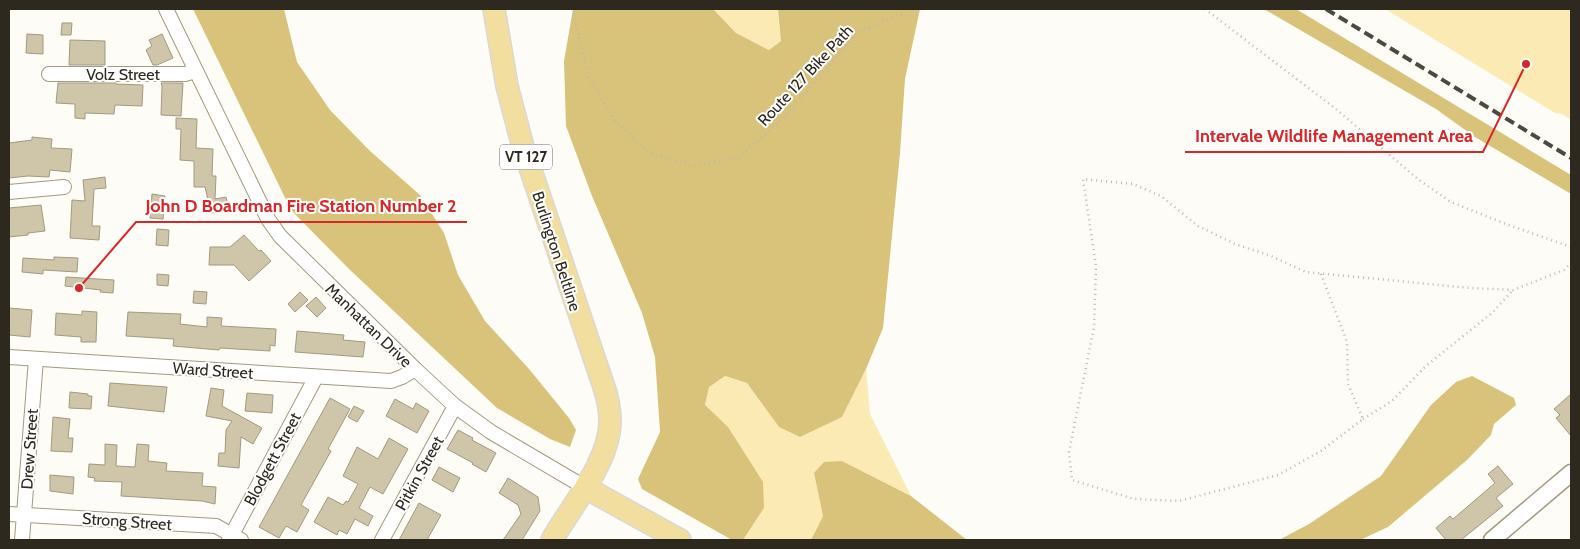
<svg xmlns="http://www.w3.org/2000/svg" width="1580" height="549" font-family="Cabin,sans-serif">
	<rect width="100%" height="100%" fill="#fdfcf6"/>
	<!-- green -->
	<g fill="#fbeab4">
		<polygon points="713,9 778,9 781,41 769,50 736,33"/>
		<polygon points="1385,9 1571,9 1571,120 1562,114 1555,113"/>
		<polygon points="866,369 870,414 911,496 842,461 814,473 823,516 811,540 743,540 764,508 705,405 709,386 725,376 747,383 779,427 842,417"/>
	</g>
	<!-- forest -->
	<g fill="#d9c37b">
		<polygon points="193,9 284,9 297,62 330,110 370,151 420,195 444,233 458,275 485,321 529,369 569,418 576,430 570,447 550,439 497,408 349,269 291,210"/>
		<polygon points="573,9 713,9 736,33 769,50 781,41 778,9 920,9 905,79 900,153 883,328 866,369 842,417 800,437 779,427 747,383 725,376 709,387 705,405 728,427 763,482 764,508 743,540 732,540 642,489 638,479 660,432 655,357 642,313 592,196 566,126 564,61"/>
		<polygon points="1264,9 1296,9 1571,175 1571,194 1475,137 1436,109"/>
		<polygon points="1472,376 1514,398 1516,405 1494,424 1491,435 1467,460 1388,527 1360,540 1279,540 1309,524 1381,476 1431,405 1456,382"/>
		<polygon points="842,461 911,496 967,540 811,540 823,516 814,473 824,462"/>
	</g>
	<!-- building -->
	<g fill="#cfc6a9" stroke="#a2997e">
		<polygon points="62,23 72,23 71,35 61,35"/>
		<polygon points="27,34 43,35 43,54 26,53"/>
		<polygon points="162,34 173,58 157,65 153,65 146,50 152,46 149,40"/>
		<polygon points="70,40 105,41 105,65 69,65"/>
		<polygon points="58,83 116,83 116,84 143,85 142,106 115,105 114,114 85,113 85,119 75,118 75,104 56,103"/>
		<polygon points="161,83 183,83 181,116 161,115 162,86"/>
		<polygon points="176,118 197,119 196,148 213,149 212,176 216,176 215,199 226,197 229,209 211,213 205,187 194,187 194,161 180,160 181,129 176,129"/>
		<polygon points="32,137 52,139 51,148 72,149 70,172 50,170 49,177 28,176 9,178 9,143 32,140"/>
		<polygon points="105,177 106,188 94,189 92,226 100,226 99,240 70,238 72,200 85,201 83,180"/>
		<polygon points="152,194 165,196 163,219 150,218"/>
		<polygon points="41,205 45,231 28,233 28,235 9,237 9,208"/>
		<polygon points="157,229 169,230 168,246 156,245"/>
		<polygon points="244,235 259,251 261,250 271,261 249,281 234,265 209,265 210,247 230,247"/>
		<polygon points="54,257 78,258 77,272 43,270 43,274 22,272 23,258 54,260"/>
		<polygon points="157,274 169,275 168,286 157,285"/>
		<polygon points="66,277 114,280 113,293 100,292 101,290 65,286"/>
		<polygon points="194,291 207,292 206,304 193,303"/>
		<polygon points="300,292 308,300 295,312 288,304"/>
		<polygon points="316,297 326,308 317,317 306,306"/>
		<polygon points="9,308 32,310 30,337 9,335"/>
		<polygon points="82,311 97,312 96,342 81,342 81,337 55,335 56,313 82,315"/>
		<polygon points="128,312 181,314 180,324 207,327 207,317 222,318 221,326 276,329 275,346 270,345 270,351 220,348 219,350 173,346 174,339 126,336"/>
		<polygon points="297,331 344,335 343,340 365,342 363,357 295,352"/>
		<polygon points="110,383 167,387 164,412 108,406"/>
		<polygon points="211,388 224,390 222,406 262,428 253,444 241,437 239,468 218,466 219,453 225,453 226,430 232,421 206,416"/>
		<polygon points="70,392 88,394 88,396 92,396 91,409 69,408"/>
		<polygon points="247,393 273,395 272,413 245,411"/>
		<polygon points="1571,394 1571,436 1556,418 1560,415 1554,409"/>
		<polygon points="330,398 350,409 328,449 331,451 301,505 309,510 297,532 286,526 279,538 259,527"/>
		<polygon points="395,399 413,409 416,403 429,411 417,433 386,416"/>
		<polygon points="354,406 364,411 357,422 348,417"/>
		<polygon points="53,417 70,419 68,438 73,438 72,452 51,451"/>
		<polygon points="458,430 473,438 472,440 496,453 486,472 472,464 473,463 447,449"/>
		<polygon points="389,438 408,449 383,494 370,487 359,508 373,516 368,526 355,519 347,534 339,530 337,535 314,522 328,497 343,505 346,501 348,502 358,484 343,476 357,447 378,459"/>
		<polygon points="105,444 117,445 116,466 135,467 137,444 149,445 148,461 167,463 166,471 203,473 202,486 216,487 215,504 202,501 121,496 122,482 94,481 95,478 88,477 89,464 105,465"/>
		<polygon points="1498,466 1513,484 1496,498 1503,506 1461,540 1446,540 1436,528 1450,516 1453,519 1495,483 1488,474"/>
		<polygon points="439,467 460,478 453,492 432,480"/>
		<polygon points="50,475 74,477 73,494 50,491"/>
		<polygon points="508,478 538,497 540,511 522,540 503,540 521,514 518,505 499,493"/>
		<polygon points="419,503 441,515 427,540 399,540"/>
	</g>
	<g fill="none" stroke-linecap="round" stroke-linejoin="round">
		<!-- minor casing -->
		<g stroke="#a29a7e" stroke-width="16">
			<g id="minor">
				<polyline points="166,9 268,219 280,236 415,369 455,406 491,432 586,488"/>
				<polyline points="49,74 185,74 196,71"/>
				<polyline points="9,192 64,187"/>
				<polyline points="9,357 391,381 402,377 415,369"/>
				<polyline points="9,514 216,526 241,540"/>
				<polyline points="22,540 36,359"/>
				<polyline points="229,540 316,377"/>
				<polyline points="382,540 455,406"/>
			</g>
		</g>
		<!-- tertiary casing -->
		<g stroke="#a29a7e" stroke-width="19">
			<polyline id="tertiary" points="1492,540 1571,473"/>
		</g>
		<!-- primary casing -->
		<g stroke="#d9d8d6" stroke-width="24">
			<g id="primary">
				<path d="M494 9 507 86 523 147 605 390C608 400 610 410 610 421 610 462 571 506 552 540"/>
				<polyline points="586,488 680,540"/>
			</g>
		</g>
		<!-- path -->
		<g stroke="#bab8b0" stroke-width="2.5" stroke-dasharray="1 4" stroke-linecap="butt">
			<polyline points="572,9 589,77 615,121 651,154 694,166 739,157 782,120 856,33 912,9"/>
			<polyline points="1205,9 1336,109 1419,180 1451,202 1506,224 1571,247"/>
			<polyline points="1321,274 1347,342 1348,384 1363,419 1321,451 1278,475 1179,501 1134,499 1072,480 1069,452 1094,327 1096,266 1083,179 1133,184 1161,196 1198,226 1235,244 1271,256 1306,272 1470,288 1513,290 1564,270 1571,263"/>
			<polyline points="1363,419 1392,401 1426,366 1493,312 1513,290"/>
		</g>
		<!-- minor -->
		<use href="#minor" stroke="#fff" stroke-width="14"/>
		<!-- tertiary -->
		<use href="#tertiary" stroke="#fff" stroke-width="16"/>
		<!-- primary -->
		<use href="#primary" stroke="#f2dfa0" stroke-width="21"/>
		<!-- rail -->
		<polyline stroke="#4c493e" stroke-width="4" stroke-dasharray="10 5" stroke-linecap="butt" points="1326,9 1571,158"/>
	</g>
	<g text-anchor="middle" stroke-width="4" stroke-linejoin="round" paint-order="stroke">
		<!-- shield labels -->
		<rect fill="#fff" stroke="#6c6962" stroke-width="1" x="500" y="144.5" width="52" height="25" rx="4"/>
		<g font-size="15" font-weight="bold" fill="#2d291e">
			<text x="526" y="162">VT 127</text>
		</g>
		<!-- street labels -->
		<g font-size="16" fill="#2d291e" stroke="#fff">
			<text x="123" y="80">Volz Street</text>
			<text transform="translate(805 75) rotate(-47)" y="6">Route 127 Bike Path</text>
			<text transform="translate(557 251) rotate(72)" y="6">Burlington Beltline</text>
			<text transform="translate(369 325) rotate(44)" y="6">Manhattan Drive</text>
			<text transform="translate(213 370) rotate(4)" y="6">Ward Street</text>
			<text transform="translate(29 449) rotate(-86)" y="6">Drew Street</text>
			<text transform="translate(272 459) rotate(-62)" y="6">Blodgett Street</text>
			<text transform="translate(419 473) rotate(-61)" y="6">Pitkin Street</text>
			<text transform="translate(127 521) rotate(4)" y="6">Strong Street</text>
		</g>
	</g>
	<!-- callouts -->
	<path fill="none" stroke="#d62828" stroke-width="2" d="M1526 64L1483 152H1185M79 288L136 222H467"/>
	<g fill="#d62828" stroke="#fff" stroke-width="2">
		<circle cx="1526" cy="64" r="5"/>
		<circle cx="79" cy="288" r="5"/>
	</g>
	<g font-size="18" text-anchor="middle" font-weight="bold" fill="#d62828" stroke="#fff" stroke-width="4" stroke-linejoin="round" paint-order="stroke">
		<text x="1334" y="142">Intervale Wildlife Management Area</text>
		<text x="301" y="212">John D Boardman Fire Station Number 2</text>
	</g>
	<!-- border -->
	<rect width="1580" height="549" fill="none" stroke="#2d291e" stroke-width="20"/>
</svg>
